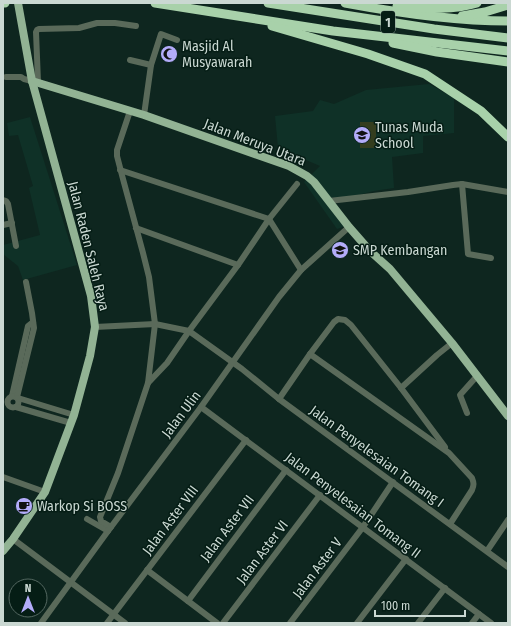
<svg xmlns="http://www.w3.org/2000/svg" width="511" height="626" font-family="'Fira Sans Condensed',sans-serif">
	<rect width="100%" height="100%" fill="#0e261f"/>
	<!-- built -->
	<g fill="#0f3127">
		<polygon points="429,84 454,98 454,133 423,136 423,153 392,157 394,188 374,191 331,202 349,225 337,229 304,182 320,166 278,148 275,116 313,111 320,100 334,104 366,90"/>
		<polygon points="30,117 77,265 23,280 18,266 3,254 3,245 40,235 29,188 33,186 18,135 9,136 7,123"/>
	</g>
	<!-- green -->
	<rect fill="#343d1e" x="360" y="122" width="16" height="26"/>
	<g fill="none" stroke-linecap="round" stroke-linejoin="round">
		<!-- minor -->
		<g stroke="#5a6a5a" stroke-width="6">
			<polyline points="130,60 151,65"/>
			<polyline points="6,77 21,77 24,79 32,81"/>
			<polyline points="38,82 36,32 37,30 39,29 79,28 97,23 115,23 136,26"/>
			<polyline points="144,115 151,65 161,34 177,40"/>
			<polyline points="120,170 269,219 301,270"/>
			<polyline points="462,184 468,254 491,258"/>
			<polyline points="3,200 6,201 8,204 16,246"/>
			<polyline points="329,201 408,192 453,185 462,184 508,192"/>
			<polyline points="3,225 12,223"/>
			<polyline points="136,228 238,265"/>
			<polyline points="95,327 155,324 189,331 242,369 279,399 508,567"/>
			<polyline points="310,354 334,322 338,319 345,320 351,325 401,388 445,447"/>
			<polyline points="148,383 167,363 189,331 238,265 269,219 297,184"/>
			<polyline points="401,388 437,355 452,343"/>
			<polyline points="12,396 28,326 33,322"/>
			<circle cx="13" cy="402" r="5.5"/>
			<polyline points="17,397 34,328 32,313 26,282"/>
			<polyline points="18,398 74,415"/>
			<path d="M279 399 310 354 449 453 472 478C474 483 474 485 472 490L450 524"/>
			<polyline points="16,407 71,423"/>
			<polyline points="201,407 491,623"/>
			<polyline points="467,413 460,395 477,376"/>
			<polyline points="3,477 45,492"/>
			<polyline points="87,519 108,531"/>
			<polyline points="111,527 101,521 100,517 118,473 148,383 155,324 149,277 143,253 123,179 117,156 117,150 130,111"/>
			<polyline points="13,539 125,623"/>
			<polyline points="487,551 508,520"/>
			<polyline points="147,570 217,623"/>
			<polyline points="188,601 286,470"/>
			<polyline points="41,623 108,531 201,407 279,297 301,270 349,227"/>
			<polyline points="107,623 246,440"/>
			<polyline points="223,623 320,495"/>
			<polyline points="290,623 363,527 393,482"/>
			<polyline points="357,623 406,559"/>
			<polyline points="418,623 445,588"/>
			<polyline points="472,623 479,614"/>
		</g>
		<!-- major -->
		<g stroke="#92b394" stroke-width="8">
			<polyline points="32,81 144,115 289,166 307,176 314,182 349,227 370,251 390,269 452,343 508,416"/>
			<polyline points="3,551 13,539 45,492 74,415 90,356 95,327 91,296 32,81 18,3"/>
		</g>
		<!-- highway -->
		<g stroke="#a8d1aa" stroke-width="9">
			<polyline points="3,3 5,3"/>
			<polyline points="155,3 333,31 508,51"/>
			<polyline points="268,3 434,29 508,38"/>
			<path d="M345 3C399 13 453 21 508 21"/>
			<path d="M397 6C424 8 451 11 477 3"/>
			<polyline points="462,16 485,12 508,5"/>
			<polyline points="272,26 368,54 425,74 481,111 508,137"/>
			<polyline points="393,43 437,52 508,62"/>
		</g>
	</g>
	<!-- icons -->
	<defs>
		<g id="mosque-disc" transform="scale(0.9)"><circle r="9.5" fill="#b3acf9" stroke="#051d15"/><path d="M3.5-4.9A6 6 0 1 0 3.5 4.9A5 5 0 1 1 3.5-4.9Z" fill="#111"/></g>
		<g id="school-disc" transform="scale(0.9)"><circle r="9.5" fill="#b3acf9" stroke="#051d15"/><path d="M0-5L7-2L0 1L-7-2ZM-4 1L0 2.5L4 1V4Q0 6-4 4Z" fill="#111"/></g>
		<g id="cafe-disc" transform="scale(0.9)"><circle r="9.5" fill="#b3acf9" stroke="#051d15"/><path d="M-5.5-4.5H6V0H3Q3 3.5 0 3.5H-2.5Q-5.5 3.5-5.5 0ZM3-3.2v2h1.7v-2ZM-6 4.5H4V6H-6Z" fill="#111"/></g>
	</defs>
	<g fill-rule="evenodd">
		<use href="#mosque-disc" x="169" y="54"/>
		<use href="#school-disc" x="362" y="135"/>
		<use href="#school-disc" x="340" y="250"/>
		<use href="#cafe-disc" x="24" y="506"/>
	</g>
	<g text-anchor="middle" stroke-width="3" stroke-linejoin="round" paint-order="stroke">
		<!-- shield labels -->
		<rect fill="#051d15" stroke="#8fa099" stroke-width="1" x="381" y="11" width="14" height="22" rx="3"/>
		<g font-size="13" font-weight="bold" fill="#cad8d2">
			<text x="388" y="27">1</text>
		</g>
		<!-- poi labels -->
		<g font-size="14" fill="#cad8d2" stroke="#051d15" text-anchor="start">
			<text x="182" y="51">Masjid Al<tspan x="182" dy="16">Musyawarah</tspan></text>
			<text x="375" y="132">Tunas Muda<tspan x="375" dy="16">School</tspan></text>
			<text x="353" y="255">SMP Kembangan</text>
			<text x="37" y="511">Warkop Si BOSS</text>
		</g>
		<!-- street labels -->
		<g font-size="14" fill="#cad8d2" stroke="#051d15">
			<text transform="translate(255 142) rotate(21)" y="5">Jalan Meruya Utara</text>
			<text transform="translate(89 246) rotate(76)" y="5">Jalan Raden Saleh Raya</text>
			<text transform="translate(181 414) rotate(-53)" y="5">Jalan Ulin</text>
			<text transform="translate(377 456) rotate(36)" y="5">Jalan Penyelesaian Tomang I</text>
			<text transform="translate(353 505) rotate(37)" y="5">Jalan Penyelesaian Tomang II</text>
			<text transform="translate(170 520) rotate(-53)" y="5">Jalan Aster VIII</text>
			<text transform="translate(227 528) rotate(-53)" y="5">Jalan Aster VII</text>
			<text transform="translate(262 552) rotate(-53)" y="5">Jalan Aster VI</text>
			<text transform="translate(317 568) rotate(-53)" y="5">Jalan Aster V</text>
		</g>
	</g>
	<!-- border -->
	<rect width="511" height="626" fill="none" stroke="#cad8d2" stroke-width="8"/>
	<!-- north arrow -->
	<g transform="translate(28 598)"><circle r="19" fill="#051d15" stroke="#546861"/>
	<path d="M0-3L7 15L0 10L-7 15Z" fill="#b3acf9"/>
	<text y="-6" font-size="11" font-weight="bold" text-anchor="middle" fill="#cad8d2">N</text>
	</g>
	<!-- scale -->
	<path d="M375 610v6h90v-6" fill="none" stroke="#cad8d2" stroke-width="2"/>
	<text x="381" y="610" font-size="12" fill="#cad8d2" stroke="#051d15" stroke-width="3" paint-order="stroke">100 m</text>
</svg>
